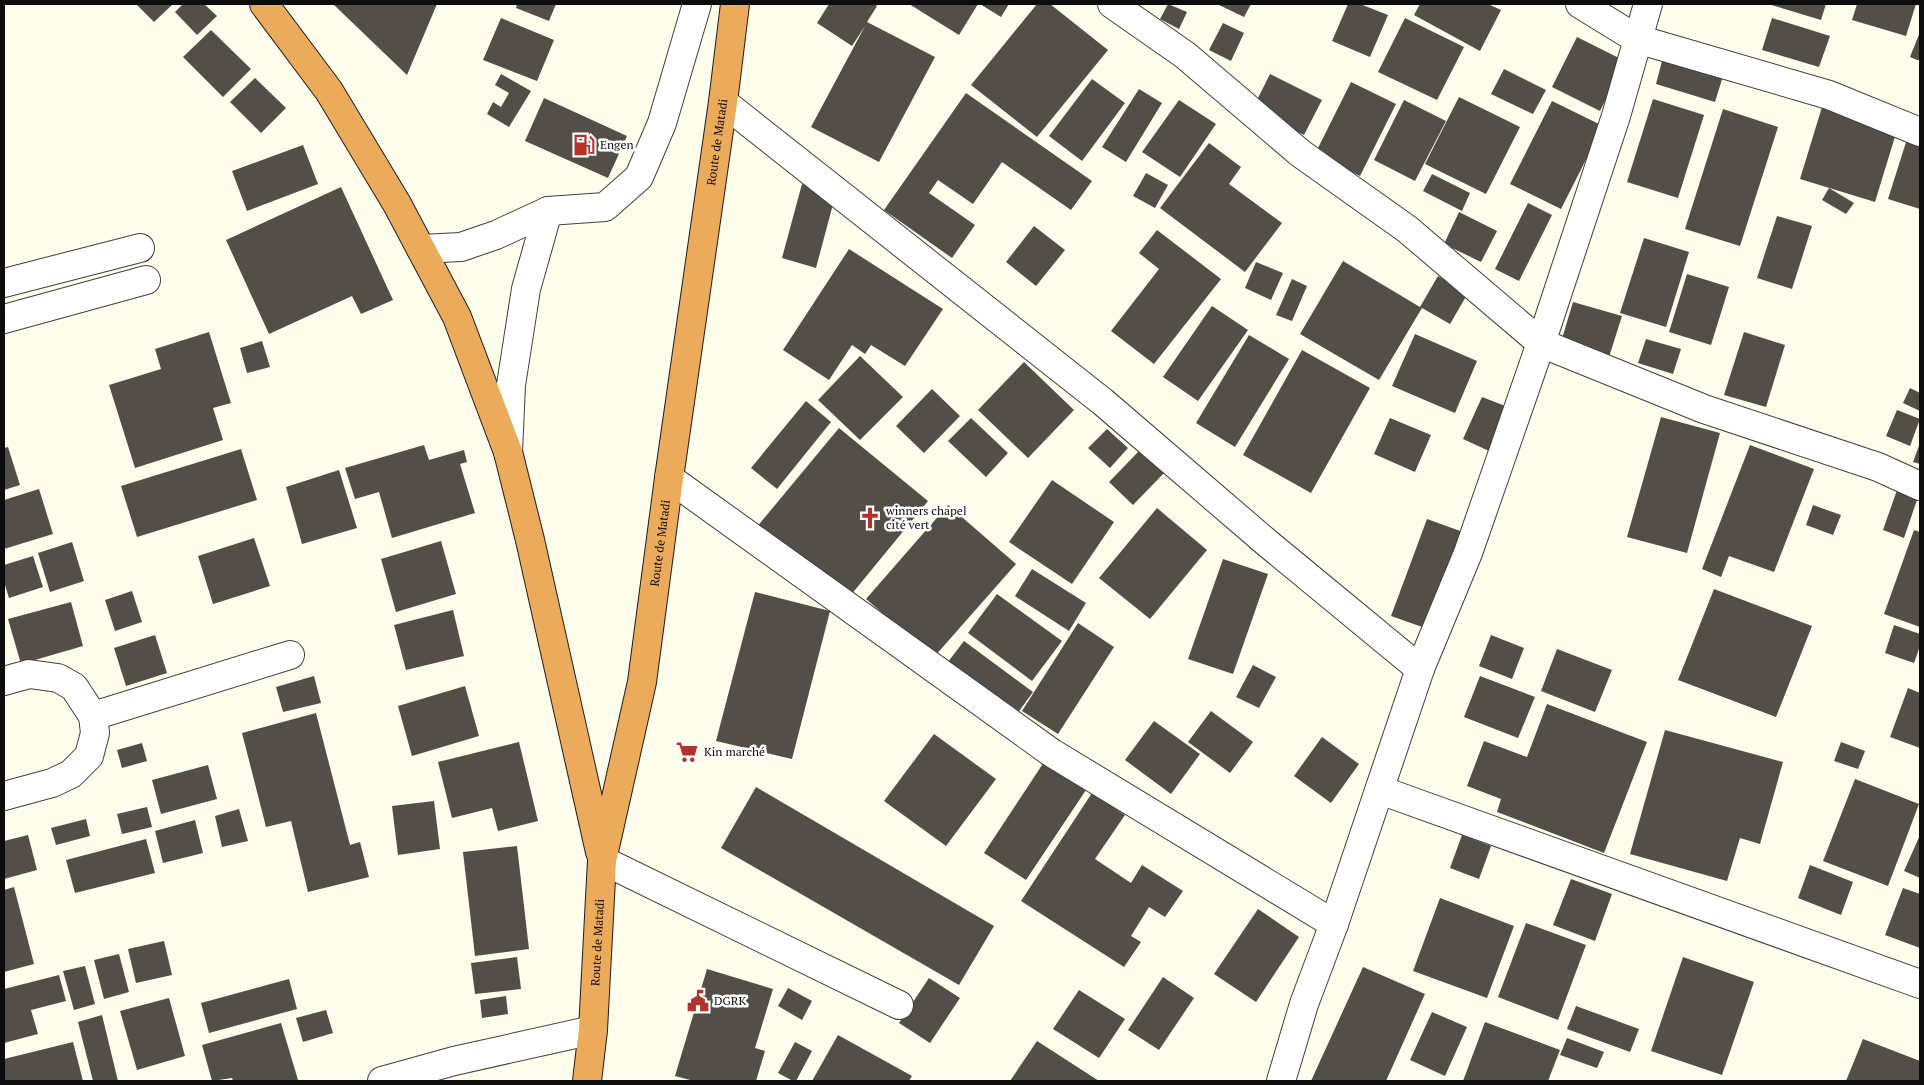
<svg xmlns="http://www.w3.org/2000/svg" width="1924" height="1085" font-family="'PT Serif',serif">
	<rect width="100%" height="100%" fill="#fefceb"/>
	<!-- building -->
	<g fill="#544e49">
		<polygon points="136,4 173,4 154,22"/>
		<polygon points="183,4 204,4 217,16 197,35 175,12"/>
		<polygon points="333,4 437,4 407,75"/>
		<polygon points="517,4 556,4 549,21 516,8"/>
		<polygon points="829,4 874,4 877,6 867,22 935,57 879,162 811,127 865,26 852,46 817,23"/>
		<polygon points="909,4 978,4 959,35"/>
		<polygon points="980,4 1009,4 1001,17"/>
		<polygon points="1037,4 1050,4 1108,50 1037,137 971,85"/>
		<polygon points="1168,4 1187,12 1179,29 1160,19"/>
		<polygon points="1217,4 1251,4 1244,17"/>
		<polygon points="1348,4 1360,4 1388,15 1370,57 1332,41"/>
		<polygon points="1420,4 1488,4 1501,10 1480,51 1414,15"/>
		<polygon points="1768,4 1826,4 1821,20"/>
		<polygon points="1857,4 1916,4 1906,36 1852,20"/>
		<polygon points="501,18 554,40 537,81 483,60"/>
		<polygon points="1405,18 1464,47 1437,100 1378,72"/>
		<polygon points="1772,18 1830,36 1819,67 1762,50"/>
		<polygon points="1223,23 1244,33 1231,61 1209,50"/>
		<polygon points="211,30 251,69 223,97 183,57"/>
		<polygon points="1920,32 1920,61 1910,57"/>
		<polygon points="1577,37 1625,61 1600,111 1552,87"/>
		<polygon points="1663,57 1723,76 1715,102 1656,84"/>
		<polygon points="1504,69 1546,90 1533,114 1491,94"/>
		<polygon points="501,74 531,91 509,127 487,114 493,102 501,107 509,93 495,85"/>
		<polygon points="1270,74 1322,100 1304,135 1252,110"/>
		<polygon points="255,78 286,108 261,133 230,102"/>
		<polygon points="1092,79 1125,103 1082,161 1049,136"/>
		<polygon points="1351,82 1396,104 1360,176 1315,154"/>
		<polygon points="1139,89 1162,103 1126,162 1102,147"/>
		<polygon points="966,93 1092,181 1071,210 1002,162 973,204 938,180 929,193 975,225 952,258 884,210"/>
		<polygon points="1459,97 1520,127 1486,194 1425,164"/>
		<polygon points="544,98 627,136 608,178 525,141"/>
		<polygon points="1653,99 1704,115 1678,198 1627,182"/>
		<polygon points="1179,100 1216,124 1180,177 1142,152"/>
		<polygon points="1404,100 1446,121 1415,181 1374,160"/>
		<polygon points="1552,101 1603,126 1561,209 1510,184"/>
		<polygon points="1822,107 1897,130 1875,202 1800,179"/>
		<polygon points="1723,109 1778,127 1740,246 1685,229"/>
		<polygon points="1907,139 1920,143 1920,209 1888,199"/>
		<polygon points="1209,143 1241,167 1229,184 1282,223 1245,272 1160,208"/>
		<polygon points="303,145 318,184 247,211 232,171"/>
		<polygon points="1146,173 1168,185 1155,208 1133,196"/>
		<polygon points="1432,174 1470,193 1462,211 1423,191"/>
		<polygon points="802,184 836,193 816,268 782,258"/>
		<polygon points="341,187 393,300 361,314 352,296 269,334 226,240"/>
		<polygon points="1829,188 1854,203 1846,214 1822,200"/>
		<polygon points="1528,203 1552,215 1519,281 1495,269"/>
		<polygon points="1459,212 1497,231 1481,262 1444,244"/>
		<polygon points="1777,216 1812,226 1792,289 1757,278"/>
		<polygon points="1034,226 1065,250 1036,286 1006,262"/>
		<polygon points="1157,230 1221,279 1154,364 1111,331 1159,269 1139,253"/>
		<polygon points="1644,238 1689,252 1666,327 1620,313"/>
		<polygon points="849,249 943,309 905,366 871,345 865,354 852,345 829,380 783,350"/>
		<polygon points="1343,261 1420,307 1438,276 1468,293 1450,324 1422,308 1379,380 1300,334"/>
		<polygon points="1256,262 1283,273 1271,300 1245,288"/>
		<polygon points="1687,274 1729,287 1711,345 1669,332"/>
		<polygon points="1292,279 1307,286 1292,321 1276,315"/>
		<polygon points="1573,302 1622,316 1609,357 1561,342"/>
		<polygon points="1212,306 1248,330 1198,401 1163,377"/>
		<polygon points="209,332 231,403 213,408 223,440 135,468 109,385 161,369 155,349"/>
		<polygon points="1744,332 1785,345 1766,407 1724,395"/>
		<polygon points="1415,334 1477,361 1455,413 1392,386"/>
		<polygon points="1249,335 1289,359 1235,447 1196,423"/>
		<polygon points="1646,339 1681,349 1673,374 1638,363"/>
		<polygon points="262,341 270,367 247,373 240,348"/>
		<polygon points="1302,350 1370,388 1311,493 1243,455"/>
		<polygon points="860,356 903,397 860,440 818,400"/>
		<polygon points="1024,362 1074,410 1028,458 978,410"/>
		<polygon points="1910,388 1920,393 1920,411 1903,403"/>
		<polygon points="932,389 960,416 924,453 896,426"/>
		<polygon points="1482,397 1508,407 1489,451 1463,439"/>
		<polygon points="806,401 831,422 777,489 751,468"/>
		<polygon points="1897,410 1920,419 1910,446 1886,436"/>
		<polygon points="1661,417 1720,433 1687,553 1627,537"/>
		<polygon points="971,418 1008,453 986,477 948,441"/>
		<polygon points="1390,418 1431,435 1415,472 1374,454"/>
		<polygon points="839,428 928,501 846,601 756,528"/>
		<polygon points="1107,429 1128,448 1110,468 1088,448"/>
		<polygon points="1920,443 1920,464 1913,462"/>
		<polygon points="424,445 429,460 464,450 467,462 460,464 475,513 392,538 379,492 355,499 345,468"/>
		<polygon points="1750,445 1814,469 1774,572 1729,556 1721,577 1702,569"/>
		<polygon points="8,447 20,485 4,490 4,448"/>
		<polygon points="241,449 257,500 137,537 121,486"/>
		<polygon points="1141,449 1165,472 1133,505 1109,482"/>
		<polygon points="339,470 357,528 302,544 286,487"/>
		<polygon points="1052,480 1114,522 1072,584 1009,542"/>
		<polygon points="39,489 53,534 4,549 4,500"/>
		<polygon points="1897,490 1918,497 1904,538 1883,530"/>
		<polygon points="948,505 1016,564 934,657 866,599"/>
		<polygon points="1813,505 1841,515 1833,535 1806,525"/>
		<polygon points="1157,508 1207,550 1150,619 1099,578"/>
		<polygon points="1427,519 1463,532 1428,629 1391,616"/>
		<polygon points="1914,530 1920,532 1920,627 1884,614"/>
		<polygon points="254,538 270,586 213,604 198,556"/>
		<polygon points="441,541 456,594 396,612 381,559"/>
		<polygon points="72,542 84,581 50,592 38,553"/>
		<polygon points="33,556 43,587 9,598 4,582 4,565"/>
		<polygon points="1223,559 1268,574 1233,674 1188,659"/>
		<polygon points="1032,569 1086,603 1069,631 1015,596"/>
		<polygon points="1714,589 1812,626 1776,717 1678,680"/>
		<polygon points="132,591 142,622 115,631 105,600"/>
		<polygon points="755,592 830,611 792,759 716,741"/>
		<polygon points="997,594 1062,641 1032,681 968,633"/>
		<polygon points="71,602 83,646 21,664 8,619"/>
		<polygon points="453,610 464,656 406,670 394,625"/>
		<polygon points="1078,623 1114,647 1058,734 1022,711"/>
		<polygon points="1894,625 1920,634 1920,646 1914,663 1885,653"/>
		<polygon points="155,635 167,673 126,686 114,648"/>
		<polygon points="1491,635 1524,648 1512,679 1479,666"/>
		<polygon points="964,641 1033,692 1011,722 941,671"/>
		<polygon points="1557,649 1612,670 1595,712 1541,691"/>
		<polygon points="1253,665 1276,677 1259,708 1236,697"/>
		<polygon points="314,676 321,703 283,712 276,687"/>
		<polygon points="1480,676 1535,697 1518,738 1464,717"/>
		<polygon points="465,686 479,736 412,756 398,706"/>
		<polygon points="1908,688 1920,693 1920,748 1890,737"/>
		<polygon points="1547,704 1647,742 1604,853 1497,812 1501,799 1467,786 1484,741 1527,757"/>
		<polygon points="1211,711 1253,742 1230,773 1188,742"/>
		<polygon points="316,713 350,845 360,842 369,877 308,892 291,821 266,827 242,733"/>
		<polygon points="1154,721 1200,754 1171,794 1125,760"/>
		<polygon points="1665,730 1783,762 1760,844 1740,838 1727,881 1630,854"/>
		<polygon points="934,734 996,779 946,846 884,801"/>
		<polygon points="1322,737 1359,764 1331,803 1294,776"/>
		<polygon points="519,742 538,821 498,831 492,808 452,818 438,762"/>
		<polygon points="1841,742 1865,751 1858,769 1834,761"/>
		<polygon points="142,743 147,761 122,768 117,750"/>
		<polygon points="1044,762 1086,790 1026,880 984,853"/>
		<polygon points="208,765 217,799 161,814 152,780"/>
		<polygon points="1855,779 1919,804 1888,886 1823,861"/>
		<polygon points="756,787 994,926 959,985 721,848"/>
		<polygon points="1092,793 1125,815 1095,859 1131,883 1142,865 1183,891 1165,917 1149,907 1131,936 1141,942 1124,967 1021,901"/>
		<polygon points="434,801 440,849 398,855 392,806"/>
		<polygon points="147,807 152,827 122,834 117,814"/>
		<polygon points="239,809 248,841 222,847 215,816"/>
		<polygon points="86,819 90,836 56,845 51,828"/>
		<polygon points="195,820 203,853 163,863 155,831"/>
		<polygon points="28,835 37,870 4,879 4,841"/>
		<polygon points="1462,835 1491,846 1479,879 1450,868"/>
		<polygon points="1920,835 1920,878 1904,871"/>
		<polygon points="146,839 155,873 75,893 66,860"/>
		<polygon points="517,846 529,949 475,956 463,852"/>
		<polygon points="1810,865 1853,882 1841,915 1798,898"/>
		<polygon points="1571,879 1612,894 1595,941 1553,925"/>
		<polygon points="14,887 34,964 4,972 4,890"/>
		<polygon points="1903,888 1920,894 1920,948 1885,935"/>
		<polygon points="1440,898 1514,926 1487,998 1413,971"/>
		<polygon points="1258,909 1299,937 1256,1002 1214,974"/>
		<polygon points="1526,923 1586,945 1558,1020 1498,997"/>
		<polygon points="164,941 172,975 136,983 128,949"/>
		<polygon points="119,954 129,992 104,999 94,960"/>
		<polygon points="517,957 521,989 475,994 471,963"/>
		<polygon points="1683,957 1754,982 1722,1075 1651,1051"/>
		<polygon points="85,966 95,1004 74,1010 63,971"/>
		<polygon points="1363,967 1425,994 1386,1081 1311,1081"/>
		<polygon points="707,969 773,989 755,1048 765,1051 756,1081 694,1081 675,1076"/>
		<polygon points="59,975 66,1001 31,1010 38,1034 4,1043 4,989"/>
		<polygon points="1163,977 1194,998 1159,1050 1128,1030"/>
		<polygon points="929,978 960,998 930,1043 899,1023"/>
		<polygon points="289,979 297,1009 209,1033 201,1003"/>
		<polygon points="788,988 812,1001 802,1020 778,1006"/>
		<polygon points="1079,990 1125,1019 1099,1058 1053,1029"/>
		<polygon points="506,996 508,1014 482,1018 480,1000"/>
		<polygon points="169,998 185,1056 137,1070 120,1011"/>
		<polygon points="1576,1006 1639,1029 1630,1052 1567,1029"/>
		<polygon points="326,1010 333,1033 303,1042 296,1018"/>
		<polygon points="1432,1012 1467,1027 1445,1076 1410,1060"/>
		<polygon points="102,1015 118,1081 93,1081 78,1022"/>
		<polygon points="1485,1022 1560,1050 1548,1081 1463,1081"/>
		<polygon points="281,1023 298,1080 233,1081 232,1078 212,1081 202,1045"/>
		<polygon points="838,1035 912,1076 909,1081 812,1081"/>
		<polygon points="1567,1038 1604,1052 1597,1068 1560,1055"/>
		<polygon points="1863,1039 1920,1061 1920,1081 1846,1081"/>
		<polygon points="1037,1041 1099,1081 1010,1081"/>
		<polygon points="73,1042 83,1081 4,1081 4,1059"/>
		<polygon points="795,1042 812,1051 796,1081 793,1081 778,1073"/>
	</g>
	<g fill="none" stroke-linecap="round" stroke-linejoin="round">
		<!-- minor casing -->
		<g stroke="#3f3f3f" stroke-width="30">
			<g id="minor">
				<polyline points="1112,4 1185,55 1300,153 1407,229 1541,343 1704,409 1878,467 1920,486"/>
				<polyline points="1580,4 1637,39 1829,95 1920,132"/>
				<polyline points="723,102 1103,402 1266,542 1420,669"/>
				<polyline points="421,249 461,247 496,235 548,211 605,207 639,177 662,123 697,4"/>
				<polyline points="4,283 140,248"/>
				<polyline points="4,319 146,280"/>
				<polyline points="508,452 511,385 526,289 548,211"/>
				<polyline points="669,478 1052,753 1334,924"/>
				<polyline points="4,681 29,674 58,678 74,687 93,716 95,733 89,756 71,774 52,783 4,796"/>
				<polyline points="93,716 290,655"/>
				<polyline points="1380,790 1920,984"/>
				<polyline points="602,860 899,1005"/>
				<polyline points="382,1081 454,1061 593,1030"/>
				<polyline points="1281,1081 1304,1004 1334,924 1420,669 1468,553 1541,343 1616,116 1648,4"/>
			</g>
		</g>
		<!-- highway casing -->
		<g stroke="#1d1d1d" stroke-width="30">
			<g id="highway">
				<polyline points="264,4 329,91 397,204 457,317 508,452 530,540 600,852"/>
				<path id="s1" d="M587 1081 593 1030 602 860 642 682 669 478 723 102 735 4"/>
			</g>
		</g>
		<!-- minor -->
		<use href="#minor" stroke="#fff" stroke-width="28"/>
		<!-- highway -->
		<use href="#highway" stroke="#ecaa5b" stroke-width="28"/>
	</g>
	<!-- icons -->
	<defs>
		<g id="fuel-bare" transform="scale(1.725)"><path d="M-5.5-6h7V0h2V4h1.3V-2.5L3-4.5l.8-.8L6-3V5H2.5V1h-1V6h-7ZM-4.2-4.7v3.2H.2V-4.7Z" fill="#b3322c" stroke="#fff" stroke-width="2.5" paint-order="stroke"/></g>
		<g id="church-bare" transform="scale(1.725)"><path d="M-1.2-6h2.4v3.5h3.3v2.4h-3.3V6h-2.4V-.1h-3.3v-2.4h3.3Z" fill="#b3322c" stroke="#fff" stroke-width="2.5" paint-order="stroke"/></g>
		<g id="supermarket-bare" transform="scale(1.725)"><path d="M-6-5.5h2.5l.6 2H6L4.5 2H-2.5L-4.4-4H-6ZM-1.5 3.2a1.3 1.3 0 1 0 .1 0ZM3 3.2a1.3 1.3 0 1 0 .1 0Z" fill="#b3322c" stroke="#fff" stroke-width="2.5" paint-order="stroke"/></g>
		<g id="civic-bare" transform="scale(1.725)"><path d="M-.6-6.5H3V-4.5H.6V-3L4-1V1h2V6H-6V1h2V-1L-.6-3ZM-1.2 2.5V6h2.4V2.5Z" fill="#b3322c" stroke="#fff" stroke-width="2.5" paint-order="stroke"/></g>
	</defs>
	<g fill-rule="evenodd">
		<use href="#fuel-bare" x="584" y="145"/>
		<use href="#church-bare" x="870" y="518"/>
		<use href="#supermarket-bare" x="687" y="752"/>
		<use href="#civic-bare" x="698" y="1001"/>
	</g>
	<g text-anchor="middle" stroke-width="5" stroke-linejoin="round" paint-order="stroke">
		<!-- street labels -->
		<g font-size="12" fill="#0c0c0c" stroke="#fff">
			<text dy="4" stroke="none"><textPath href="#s1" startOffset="949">Route de Matadi</textPath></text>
			<text dy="4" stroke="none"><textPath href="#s1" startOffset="544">Route de Matadi</textPath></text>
			<text dy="4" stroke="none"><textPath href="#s1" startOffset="139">Route de Matadi</textPath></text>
		</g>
		<!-- poi labels -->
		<g font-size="12" fill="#0c0c0c" stroke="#fff" text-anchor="start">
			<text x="600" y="149">Engen</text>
			<text x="886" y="515">winners chapel<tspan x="886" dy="14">cité vert</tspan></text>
			<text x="704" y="756">Kin marché</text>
			<text x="714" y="1005">DGRK</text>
		</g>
	</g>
	<!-- border -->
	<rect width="1924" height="1085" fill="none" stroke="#0c0c0c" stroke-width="10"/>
</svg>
